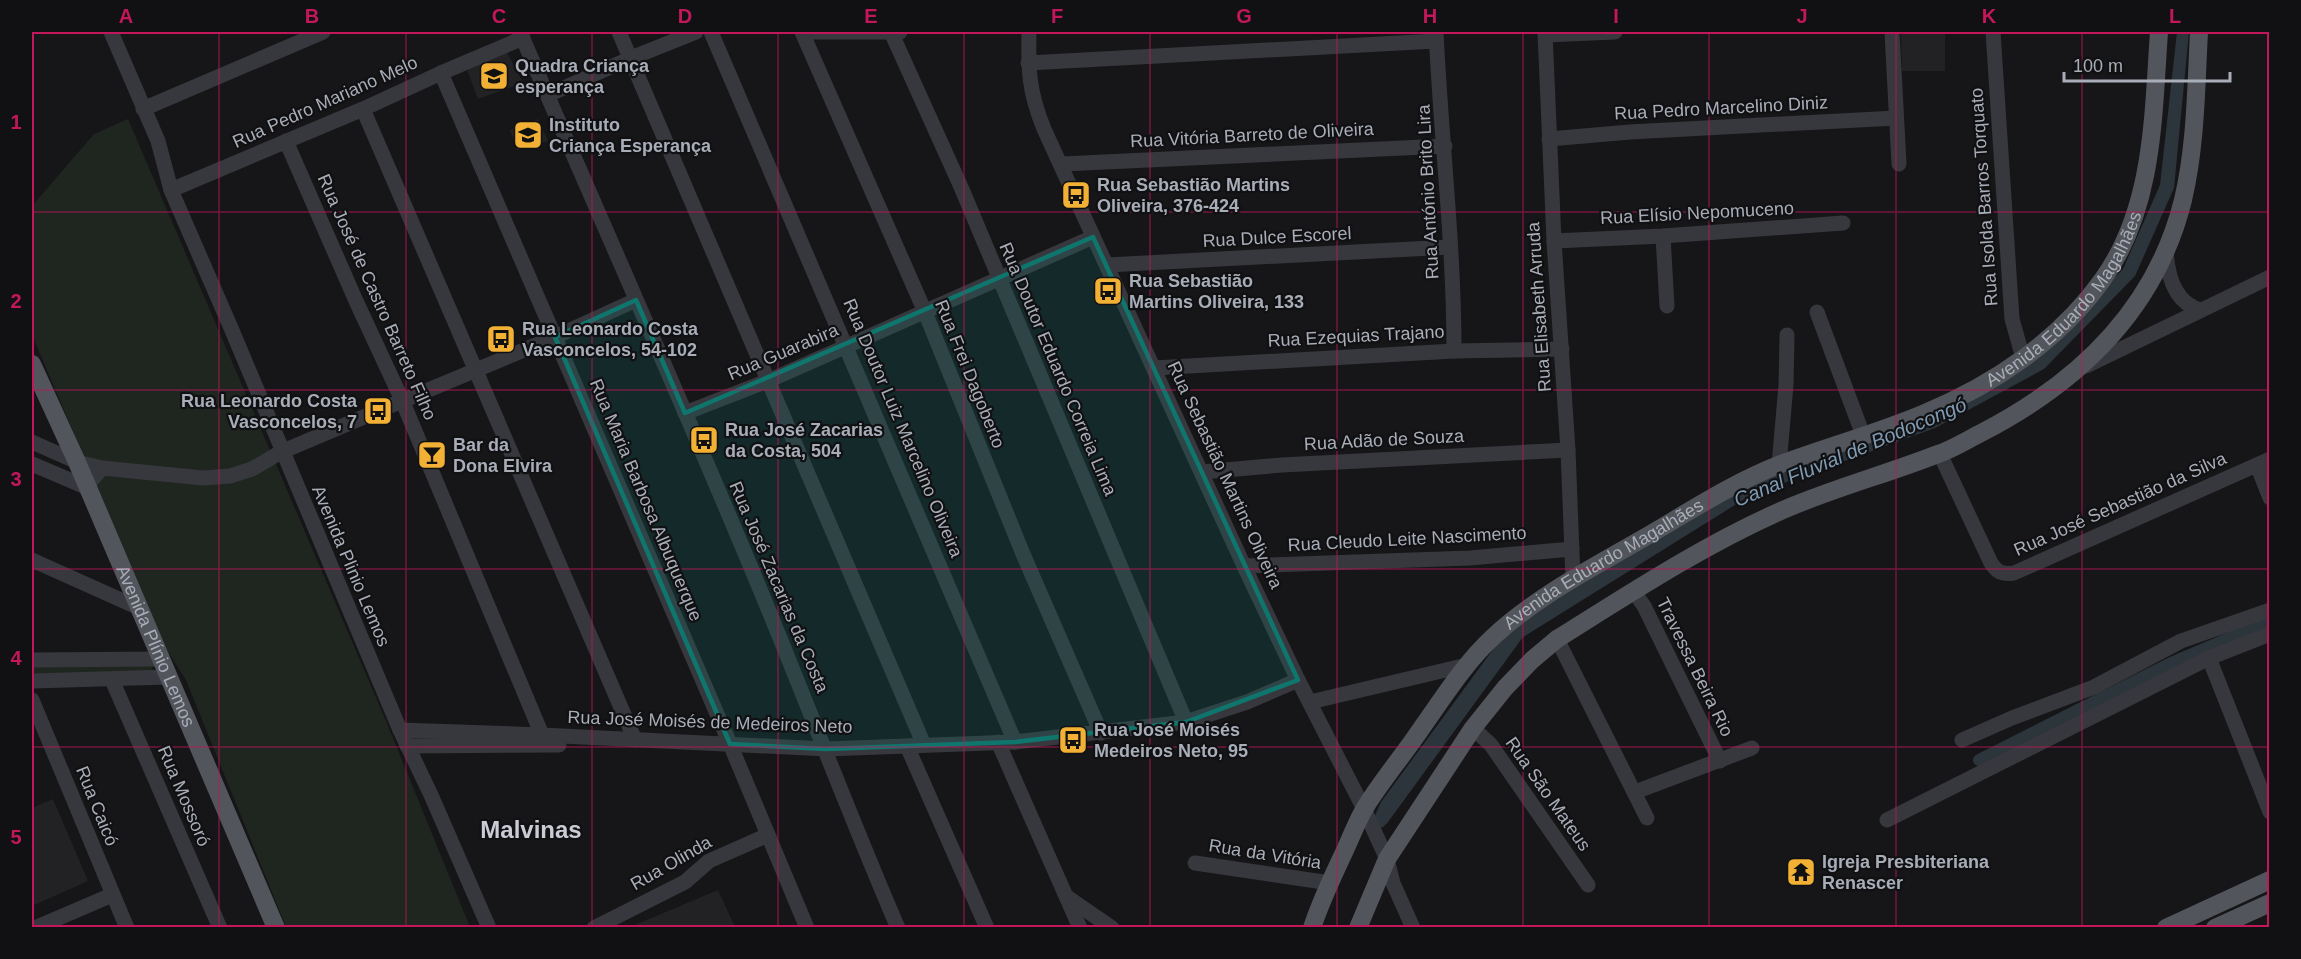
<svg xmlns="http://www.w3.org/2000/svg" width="2301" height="959" font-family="Helvetica,sans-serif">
	<rect width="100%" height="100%" fill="#161618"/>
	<!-- built -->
	<g fill="#222225">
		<polygon points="1901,32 1945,32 1945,71 1902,71"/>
		<polygon points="507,52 523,83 478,99 467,70"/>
		<polygon points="538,119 548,141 517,150 510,130"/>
		<polygon points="53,799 88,881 32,906 32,808"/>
		<polygon points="718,890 735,927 630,927"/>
	</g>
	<!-- green -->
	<g fill="#1e261f">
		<polygon points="128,119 386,721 470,927 286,927 186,680 165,647 32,335 32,206 94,134"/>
		<polygon points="152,662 153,673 32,677 32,663"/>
	</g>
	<!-- water -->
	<polygon fill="#2c353c" points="2177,32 2189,32 2174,188 2135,276 2044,369 1935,428 1751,495 1523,637 1388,822 1383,827 1375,830 1373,820 1381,802 1508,629 1742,486 1929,418 2034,361 2123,269 2160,185"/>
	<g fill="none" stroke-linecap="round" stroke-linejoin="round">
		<!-- canal -->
		<polyline stroke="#2c353c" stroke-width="12" points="1979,760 2171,663 2270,621"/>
		<!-- minor -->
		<g stroke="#37383d" stroke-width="15">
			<polyline points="111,32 158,141 171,190"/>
			<path d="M520 32C597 211 677 390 752 570 802 689 847 810 898 928"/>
			<polyline points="619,32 924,745"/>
			<path d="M711 32C813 268 913 505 1015 742"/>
			<polyline points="802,32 925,312 1023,554 1101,733"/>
			<polyline points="802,32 900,32"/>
			<polyline points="891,32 961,187 1186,722"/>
			<path d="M1029 32C1028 71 1029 92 1044 129L1244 566 1298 680 1364 809 1387 859 1393 883 1413 928"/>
			<path d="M1436 32C1441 138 1454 244 1454 351"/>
			<polyline points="1545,32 1554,241 1568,450 1573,579"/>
			<polyline points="1892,32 1899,164"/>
			<polyline points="1993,32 2012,319 2023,358"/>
			<polyline points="1545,35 1615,32"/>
			<polyline points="1028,63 1436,41"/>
			<polyline points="441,73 730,744 807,928"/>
			<polyline points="548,95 631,58 696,32"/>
			<polyline points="143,109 323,32"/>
			<polyline points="363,109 635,740"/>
			<polyline points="1549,139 1630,132 1896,118"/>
			<polyline points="286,141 356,301 402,400 542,735"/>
			<polyline points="1062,164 1445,146"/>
			<polyline points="1663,236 1667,306"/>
			<polyline points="1554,241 1663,236 1843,223"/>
			<path d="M2166 248C2167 273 2173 303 2201 310"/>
			<polyline points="1107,265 1450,247"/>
			<polyline points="1817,312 1863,435"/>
			<polyline points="2086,366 2270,277"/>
			<polyline points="1154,368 1454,351 1562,349"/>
			<polyline points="685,413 770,380 1093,237"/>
			<polyline points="32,442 77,462 102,468 203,478 230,476 252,469 281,452 378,411 555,337 636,300"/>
			<path d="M1940 454 1991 563C1997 572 2002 575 2014 573L2270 459"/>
			<polyline points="32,464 86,487 102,468"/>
			<polyline points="1779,465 1786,385 1787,335"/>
			<polyline points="2257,465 2270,498"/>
			<polyline points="1202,472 1282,465 1568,450"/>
			<polyline points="32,560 139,608"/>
			<polyline points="1244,566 1470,558 1572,549"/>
			<polyline points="1634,592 1644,606 1720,761"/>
			<polyline points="1557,639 1647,818"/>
			<polyline points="2209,658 2270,812"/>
			<polyline points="32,660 160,659"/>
			<polyline points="112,680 220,928"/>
			<polyline points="32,681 168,677"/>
			<polyline points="32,700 127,928"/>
			<polyline points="1310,702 1467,665"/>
			<polyline points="1473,728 1491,745 1588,885"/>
			<polyline points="400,730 542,735 826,749 1015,742 1186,722 1247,702 1298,680"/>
			<polyline points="1962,740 2012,718 2094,687 2181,641 2270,610"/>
			<polyline points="998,742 1080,928"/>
			<polyline points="407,746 559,745"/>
			<polyline points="907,746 987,928"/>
			<polyline points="1635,792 1752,748"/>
			<polyline points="1887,820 2209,658 2270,634"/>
			<polyline points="1195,863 1330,883"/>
			<polyline points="1067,897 1112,928"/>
			<polyline points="35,928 112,895"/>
			<polyline points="489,928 431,795 400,730 231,328 171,190 363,109 441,73 523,38"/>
			<polyline points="594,928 685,882 709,861 768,835"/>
		</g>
		<!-- major -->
		<g stroke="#53555c" stroke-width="18">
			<path id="s1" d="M32 364 77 462 276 928"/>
			<path id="s2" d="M1312 928C1321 900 1334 874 1346 848 1352 835 1358 819 1366 806 1383 779 1405 753 1423 726 1445 695 1465 663 1493 637 1536 597 1590 569 1642 539 1687 513 1732 483 1781 464 1829 446 1878 433 1925 413 1993 385 2060 340 2103 279 2154 207 2153 116 2159 32"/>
			<path d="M1358 928 1387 859 1473 728 1505 688 1532 660 1557 639C1629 594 1705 544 1783 510 1834 488 1887 474 1938 454 1953 449 1967 440 1981 433 2078 383 2156 309 2183 200 2196 145 2196 87 2199 32"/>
			<polyline points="2166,928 2270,880"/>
			<polyline points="2215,928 2270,903"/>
		</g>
	</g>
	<!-- marked area -->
	<path fill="#0f766e" fill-opacity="0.2" stroke="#0f766e" stroke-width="4.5" stroke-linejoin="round" d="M1093 237 1298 680 1186 722 1015 742 826 749 730 744 555 337 636 300 685 413Z"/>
	<!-- grid -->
	<path fill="none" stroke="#c2185b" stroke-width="1.5" stroke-opacity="0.55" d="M219 32V928M406 32V928M592 32V928M778 32V928M964 32V928M1150 32V928M1337 32V928M1523 32V928M1709 32V928M1896 32V928M2082 32V928M32 212H2270M32 390H2270M32 569H2270M32 747H2270"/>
	<!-- icons -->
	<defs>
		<g id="school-square" transform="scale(1.5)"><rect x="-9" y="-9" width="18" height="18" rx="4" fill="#f2b134" stroke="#111113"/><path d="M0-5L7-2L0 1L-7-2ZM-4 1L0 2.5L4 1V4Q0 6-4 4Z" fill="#111"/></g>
		<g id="bus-square" transform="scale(1.5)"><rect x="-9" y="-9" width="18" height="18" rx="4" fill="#f2b134" stroke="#111113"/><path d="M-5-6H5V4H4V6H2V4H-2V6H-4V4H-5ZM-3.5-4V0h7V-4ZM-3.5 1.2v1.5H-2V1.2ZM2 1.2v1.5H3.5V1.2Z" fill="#111"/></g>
		<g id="bar-square" transform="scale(1.5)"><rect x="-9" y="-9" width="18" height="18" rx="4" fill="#f2b134" stroke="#111113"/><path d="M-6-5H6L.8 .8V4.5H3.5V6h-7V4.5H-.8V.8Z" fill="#111"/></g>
		<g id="temple-square" transform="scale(1.5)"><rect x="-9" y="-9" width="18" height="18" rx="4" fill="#f2b134" stroke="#111113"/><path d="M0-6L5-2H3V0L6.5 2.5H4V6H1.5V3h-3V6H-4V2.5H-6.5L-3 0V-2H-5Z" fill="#111"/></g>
	</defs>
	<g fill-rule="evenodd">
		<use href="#school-square" x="494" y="76"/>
		<use href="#school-square" x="528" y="135"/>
		<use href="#bus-square" x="1076" y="195"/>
		<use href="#bus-square" x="1108" y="291"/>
		<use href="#bus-square" x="501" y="339"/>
		<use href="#bus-square" x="378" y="411"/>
		<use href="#bus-square" x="704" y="440"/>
		<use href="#bar-square" x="432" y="455"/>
		<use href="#bus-square" x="1073" y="740"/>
		<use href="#temple-square" x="1801" y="872"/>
	</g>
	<g text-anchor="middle" stroke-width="4.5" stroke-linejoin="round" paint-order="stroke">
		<!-- poi labels -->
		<g font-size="18" font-weight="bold" fill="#a8adb8" stroke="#111113" text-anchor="start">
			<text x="515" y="72">Quadra Criança<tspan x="515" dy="21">esperança</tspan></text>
			<text x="549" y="131">Instituto<tspan x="549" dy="21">Criança Esperança</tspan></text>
			<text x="1097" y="191">Rua Sebastião Martins<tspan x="1097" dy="21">Oliveira, 376-424</tspan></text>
			<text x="1129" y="287">Rua Sebastião<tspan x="1129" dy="21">Martins Oliveira, 133</tspan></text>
			<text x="522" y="335">Rua Leonardo Costa<tspan x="522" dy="21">Vasconcelos, 54-102</tspan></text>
			<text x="357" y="407" text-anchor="end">Rua Leonardo Costa<tspan x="357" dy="21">Vasconcelos, 7</tspan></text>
			<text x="725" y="436">Rua José Zacarias<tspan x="725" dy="21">da Costa, 504</tspan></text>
			<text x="453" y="451">Bar da<tspan x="453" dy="21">Dona Elvira</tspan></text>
			<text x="1094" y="736">Rua José Moisés<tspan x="1094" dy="21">Medeiros Neto, 95</tspan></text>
			<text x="1822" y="868">Igreja Presbiteriana<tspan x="1822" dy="21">Renascer</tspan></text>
		</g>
		<!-- street labels -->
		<g font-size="18" fill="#a8adb8" stroke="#111113">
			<text transform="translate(325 102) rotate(-24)" y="6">Rua Pedro Mariano Melo</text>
			<text transform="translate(1721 108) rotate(-3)" y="6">Rua Pedro Marcelino Diniz</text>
			<text transform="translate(1252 135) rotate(-3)" y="6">Rua Vitória Barreto de Oliveira</text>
			<text transform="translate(1428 192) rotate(-93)" y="6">Rua António Brito Lira</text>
			<text transform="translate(1984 197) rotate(-94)" y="6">Rua Isolda Barros Torquato</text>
			<text transform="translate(1697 213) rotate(-3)" y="6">Rua Elísio Nepomuceno</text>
			<text transform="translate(1277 237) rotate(-3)" y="6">Rua Dulce Escorel</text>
			<text dy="6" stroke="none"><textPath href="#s2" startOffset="1020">Avenida Eduardo Magalhães</textPath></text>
			<text transform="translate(377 297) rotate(66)" y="6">Rua José de Castro Barreto Filho</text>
			<text transform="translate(1539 307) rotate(-94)" y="6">Rua Elisabeth Arruda</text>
			<text transform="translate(1356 336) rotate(-3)" y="6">Rua Ezequias Trajano</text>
			<text transform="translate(783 352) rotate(-23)" y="6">Rua Guarabira</text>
			<text transform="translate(1058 369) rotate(67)" y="6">Rua Doutor Eduardo Correia Lima</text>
			<text transform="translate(970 374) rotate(68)" y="6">Rua Frei Dagoberto</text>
			<text transform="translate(903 428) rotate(67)" y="6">Rua Doutor Luiz Marcelino Oliveira</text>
			<text transform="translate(1384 440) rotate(-3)" y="6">Rua Adão de Souza</text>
			<text transform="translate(1225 475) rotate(65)" y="6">Rua Sebastião Martins Oliveira</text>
			<text transform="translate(646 500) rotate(67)" y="6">Rua Maria Barbosa Albuquerque</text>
			<text transform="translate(2120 504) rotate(-24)" y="6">Rua José Sebastião da Silva</text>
			<text transform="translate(1407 539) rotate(-3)" y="6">Rua Cleudo Leite Nascimento</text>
			<text dy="6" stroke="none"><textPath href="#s2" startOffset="478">Avenida Eduardo Magalhães</textPath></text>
			<text transform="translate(351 566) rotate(67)" y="6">Avenida Plinio Lemos</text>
			<text transform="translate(779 587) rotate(67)" y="6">Rua José Zacarias da Costa</text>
			<text dy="6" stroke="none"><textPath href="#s1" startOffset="308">Avenida Plínio Lemos</textPath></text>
			<text transform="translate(1695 667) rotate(64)" y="6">Travessa Beira Rio</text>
			<text transform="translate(710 722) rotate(2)" y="6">Rua José Moisés de Medeiros Neto</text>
			<text transform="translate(1548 794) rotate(55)" y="6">Rua São Mateus</text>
			<text transform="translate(184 796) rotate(67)" y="6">Rua Mossoró</text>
			<text transform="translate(97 806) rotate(68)" y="6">Rua Caicó</text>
			<text transform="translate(1265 854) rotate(9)" y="6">Rua da Vitória</text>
			<text transform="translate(671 863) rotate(-30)" y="6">Rua Olinda</text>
		</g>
		<!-- water labels -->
		<g font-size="20" font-style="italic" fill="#7f9bb3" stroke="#111113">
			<text transform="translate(1850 452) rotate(-23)" y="7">Canal Fluvial de Bodocongó</text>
		</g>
		<!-- district labels -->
		<g font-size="24" font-weight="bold" fill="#c9ccd4" stroke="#111113">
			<text x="531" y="838">Malvinas</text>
		</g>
	</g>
	<!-- border -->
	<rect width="2301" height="959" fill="none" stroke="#111113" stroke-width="66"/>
	<!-- scale -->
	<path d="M2064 72v9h166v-9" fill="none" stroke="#a8adb8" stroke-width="3"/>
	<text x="2073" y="72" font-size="18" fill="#a8adb8" stroke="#111113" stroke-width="4.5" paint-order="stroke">100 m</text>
	<rect x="33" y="33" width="2235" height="893" fill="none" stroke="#c2185b" stroke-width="2"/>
	<g font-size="20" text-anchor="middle" font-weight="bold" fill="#c2185b">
		<text x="126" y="23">A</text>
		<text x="312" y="23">B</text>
		<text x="499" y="23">C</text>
		<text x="685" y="23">D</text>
		<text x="871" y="23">E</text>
		<text x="1057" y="23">F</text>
		<text x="1244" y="23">G</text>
		<text x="1430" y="23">H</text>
		<text x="1616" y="23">I</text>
		<text x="1802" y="23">J</text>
		<text x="1989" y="23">K</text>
		<text x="2175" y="23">L</text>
		<text x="16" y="129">1</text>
		<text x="16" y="308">2</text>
		<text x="16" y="486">3</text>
		<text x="16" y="665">4</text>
		<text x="16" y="844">5</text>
	</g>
</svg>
